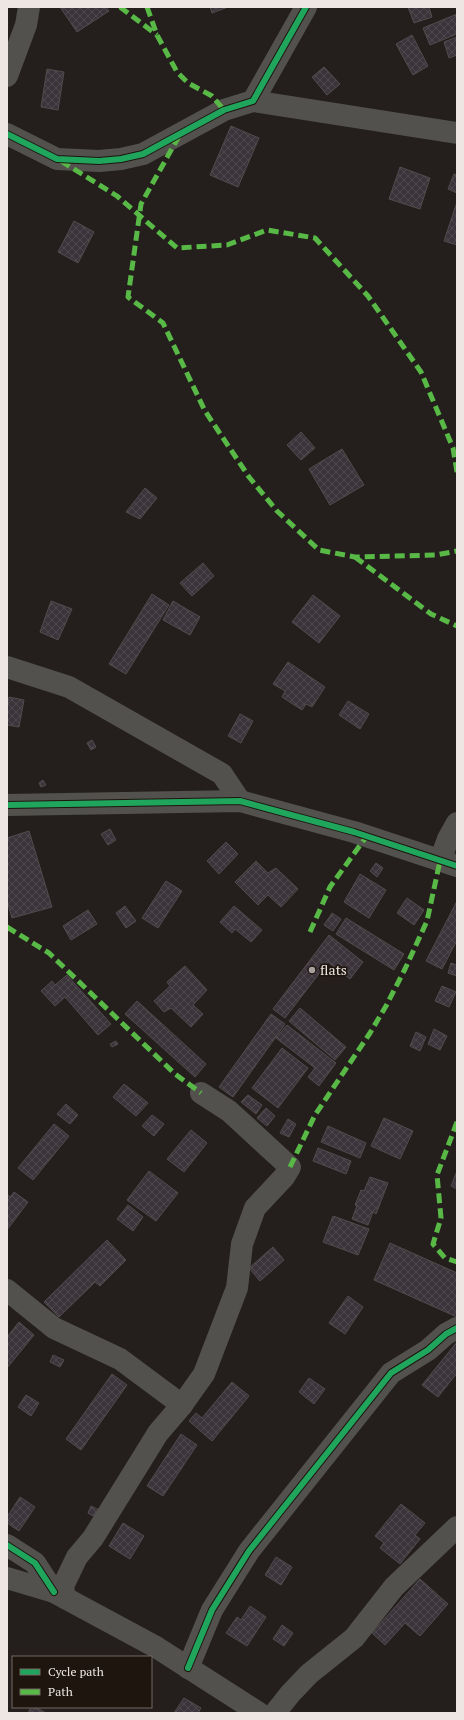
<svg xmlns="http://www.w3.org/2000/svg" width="464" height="1720" font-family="'PT Serif',serif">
	<defs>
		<pattern id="building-cross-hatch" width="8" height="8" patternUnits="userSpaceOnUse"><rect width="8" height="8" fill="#3c343b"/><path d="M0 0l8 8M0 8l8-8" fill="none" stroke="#4f484e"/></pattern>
	</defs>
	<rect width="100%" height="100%" fill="#241f1c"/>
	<!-- building -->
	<g fill="url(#building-cross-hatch)" stroke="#504c4d">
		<polygon points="60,7 106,7 109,11 77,32"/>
		<polygon points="210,7 228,7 212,13"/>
		<polygon points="408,7 429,7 432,17 414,23"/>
		<polygon points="457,14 457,34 430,45 423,28"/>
		<polygon points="412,35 428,66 413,75 396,44"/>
		<polygon points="457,37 457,55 449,58 444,42"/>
		<polygon points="324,67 340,84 327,95 312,77"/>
		<polygon points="47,69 64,72 58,110 41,107"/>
		<polygon points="231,126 259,138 238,187 210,175"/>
		<polygon points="400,167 430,178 420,209 389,199"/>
		<polygon points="454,174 457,175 457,193 448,189"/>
		<polygon points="457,202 457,245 444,241"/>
		<polygon points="74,221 94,232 78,263 58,252"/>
		<polygon points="301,432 315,448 301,460 287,445"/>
		<polygon points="342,449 364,485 330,505 309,469"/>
		<polygon points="145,488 157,498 140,519 126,512"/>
		<polygon points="203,563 214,576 192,596 180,583"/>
		<polygon points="152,594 169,605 126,674 109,664"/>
		<polygon points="313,595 340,616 319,643 292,622"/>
		<polygon points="51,601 72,609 58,640 40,632"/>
		<polygon points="173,601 200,617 190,635 163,620"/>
		<polygon points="288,662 325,687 312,707 306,704 302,710 282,697 285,691 273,684"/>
		<polygon points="9,697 24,700 19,727 7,725 7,707"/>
		<polygon points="348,701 369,714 360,729 339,715"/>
		<polygon points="240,714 253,721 241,743 228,736"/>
		<polygon points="92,740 96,747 91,750 87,743"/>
		<polygon points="43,780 46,785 41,787 39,783"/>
		<polygon points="110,829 116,840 108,845 101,834"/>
		<polygon points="29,831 52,907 12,918 7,901 7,838"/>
		<polygon points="226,842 238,854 219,874 207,861"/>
		<polygon points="256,861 268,873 276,868 298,889 281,907 268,895 258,905 235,882"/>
		<polygon points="376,863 383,868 377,877 370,871"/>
		<polygon points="360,874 386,890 369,918 344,902"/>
		<polygon points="166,881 182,891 158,928 142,918"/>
		<polygon points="407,898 424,910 414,925 397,913"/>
		<polygon points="457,901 457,940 442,969 426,961"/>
		<polygon points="125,906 136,921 126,928 116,913"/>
		<polygon points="234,906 262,930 251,942 235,929 232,933 220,922"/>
		<polygon points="88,910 97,924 71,940 63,926"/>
		<polygon points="332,913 341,919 333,931 324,925"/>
		<polygon points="346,918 404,954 394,970 336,934"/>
		<polygon points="329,935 363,962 350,979 328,962 285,1018 273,1009"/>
		<polygon points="451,963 457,965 457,976 448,973"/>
		<polygon points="185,966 207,990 193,1005 203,1014 191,1027 171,1008 164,1012 154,1001 170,986 167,982"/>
		<polygon points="67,975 111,1024 98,1035 65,997 55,1006 41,991 52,981 55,985"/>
		<polygon points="442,986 456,992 449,1007 435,1001"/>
		<polygon points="137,1001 206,1064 195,1077 125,1014"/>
		<polygon points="300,1008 346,1047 335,1060 289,1021"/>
		<polygon points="271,1014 285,1024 233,1097 219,1087"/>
		<polygon points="287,1025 336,1063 319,1086 308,1077 315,1068 276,1038"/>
		<polygon points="434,1029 447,1036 440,1050 428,1044"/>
		<polygon points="416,1032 426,1037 420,1051 410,1046"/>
		<polygon points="116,1041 118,1044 112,1047 110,1044"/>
		<polygon points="282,1048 308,1068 278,1108 252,1088"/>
		<polygon points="124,1084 148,1103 136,1116 113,1097"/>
		<polygon points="248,1095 262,1105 256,1114 241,1102"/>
		<polygon points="66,1104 78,1115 70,1124 57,1114"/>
		<polygon points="266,1108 275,1116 267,1126 257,1118"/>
		<polygon points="152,1115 164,1124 154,1136 142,1126"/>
		<polygon points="384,1118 413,1131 400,1159 371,1146"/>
		<polygon points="288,1119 296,1124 289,1137 280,1133"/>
		<polygon points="54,1124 69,1136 33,1180 18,1168"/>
		<polygon points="328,1126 366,1143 360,1158 321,1142"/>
		<polygon points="191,1130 207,1143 184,1172 167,1159"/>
		<polygon points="318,1148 351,1161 346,1174 313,1161"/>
		<polygon points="149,1171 178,1193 156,1221 127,1200"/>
		<polygon points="457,1171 457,1189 451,1186"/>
		<polygon points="370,1177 388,1183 376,1214 373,1212 368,1225 352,1219 357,1206 355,1205 361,1190 364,1191"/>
		<polygon points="14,1192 28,1202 7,1230 7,1194 10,1197"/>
		<polygon points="128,1205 143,1217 133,1231 117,1219"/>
		<polygon points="333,1216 369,1229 358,1255 323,1242"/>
		<polygon points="107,1240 126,1260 100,1286 95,1282 59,1317 44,1302"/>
		<polygon points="390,1243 457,1273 457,1317 374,1280"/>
		<polygon points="273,1247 284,1260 260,1281 249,1268"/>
		<polygon points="348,1296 363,1307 345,1334 329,1323"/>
		<polygon points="19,1322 34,1335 7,1368 7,1337"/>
		<polygon points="457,1342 457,1373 438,1397 422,1385"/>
		<polygon points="53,1355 64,1360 60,1367 50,1362"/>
		<polygon points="112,1374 127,1385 81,1450 66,1439"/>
		<polygon points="309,1378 325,1389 314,1404 299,1392"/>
		<polygon points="232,1382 249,1396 212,1441 189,1421 196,1413 202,1418"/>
		<polygon points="26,1395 39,1403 31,1416 18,1407"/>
		<polygon points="181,1434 197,1445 163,1496 147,1486"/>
		<polygon points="20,1497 35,1507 19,1531 7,1523 7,1517"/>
		<polygon points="401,1504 425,1523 415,1535 420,1539 400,1564 380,1548 384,1543 375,1536"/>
		<polygon points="91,1506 99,1510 95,1517 88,1513"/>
		<polygon points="123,1523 144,1536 130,1559 109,1546"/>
		<polygon points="276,1557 292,1567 281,1585 265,1575"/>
		<polygon points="420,1579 448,1604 420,1636 405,1623 385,1645 372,1633"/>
		<polygon points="250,1606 266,1617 247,1646 226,1633 237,1617 241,1620"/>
		<polygon points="282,1625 293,1633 284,1646 273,1639"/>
		<polygon points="184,1698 201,1708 198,1713 174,1713"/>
		<polygon points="31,1707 35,1707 46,1713 28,1713"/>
	</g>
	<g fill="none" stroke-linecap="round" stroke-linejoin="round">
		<!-- minor -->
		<g stroke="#52514e" stroke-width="22">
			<polyline points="7,76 26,25 29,7"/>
			<polyline points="253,101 457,133"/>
			<polyline points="7,134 57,159 99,161 121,159 143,154 224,110 253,101 306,7"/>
			<polyline points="7,667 69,687 222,774 240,801"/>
			<polyline points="7,805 240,801 354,832 457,866"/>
			<polyline points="440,861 448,839 457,823"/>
			<polyline points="7,1290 54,1328 120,1359 182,1405"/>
			<polyline points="7,1545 35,1563 54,1592"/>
			<polyline points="7,1578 54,1592 156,1647 259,1713"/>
			<polyline points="65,1598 63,1586 77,1557 93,1538 158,1433 182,1405 204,1374 237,1288 242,1244 255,1208 284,1177 290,1167 229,1111 201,1093"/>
			<polyline points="188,1668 212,1610 249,1551 391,1373 428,1350 446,1334 457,1328"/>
			<polyline points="275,1713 290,1694 309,1674 354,1638 394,1587 457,1527"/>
		</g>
		<!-- quiet -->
		<g stroke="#58b947" stroke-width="5" stroke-dasharray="10 5" stroke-linecap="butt">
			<polyline points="120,7 157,35"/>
			<polyline points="147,7 157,35 177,72 188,83 212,96 224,110"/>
			<polyline points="179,136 141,204 128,297 163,323 205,411 249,477 277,511 319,550 355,557 436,555 457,551"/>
			<polyline points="61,161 117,196 177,248 227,245 267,230 315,238 368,296 421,372 453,448 457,472"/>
			<polyline points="355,557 431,614 457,626"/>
			<polyline points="7,927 49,953 175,1074 201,1093"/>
			<polyline points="310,932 330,887 366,837"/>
			<polyline points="457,1122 437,1175 441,1218 433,1244 445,1258 457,1262"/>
			<polyline points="290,1167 315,1115 370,1033 386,1006 405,969 427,921 440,861"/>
		</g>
		<!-- cycleway casing -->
		<g stroke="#1e150f" stroke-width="8">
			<g id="cycleway">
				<polyline points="7,134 57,159 99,161 121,159 143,154 224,110 253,101 306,7"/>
				<polyline points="7,805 240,801 354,832 457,866"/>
				<polyline points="7,1545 35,1563 54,1592"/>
				<polyline points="188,1668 212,1610 249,1551 391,1373 428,1350 446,1334 457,1328"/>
			</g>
		</g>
		<!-- cycleway -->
		<use href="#cycleway" stroke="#20a55d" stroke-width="6"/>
	</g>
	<!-- markers -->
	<circle fill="#a7a09d" stroke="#1e150f" stroke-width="1.5" cx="312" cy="970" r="4"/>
	<g text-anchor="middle" stroke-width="3.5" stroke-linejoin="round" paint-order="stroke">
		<!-- poi labels -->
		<g font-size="14" fill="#ede6e2" stroke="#1e150f" text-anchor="start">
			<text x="320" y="975">flats</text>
		</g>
	</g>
	<!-- border -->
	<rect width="464" height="1720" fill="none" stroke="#ede6e2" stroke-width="16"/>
	<!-- legend -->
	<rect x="12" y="1656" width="140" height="52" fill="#1e150f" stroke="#716963"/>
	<rect x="20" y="1669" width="20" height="6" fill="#20a55d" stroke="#716963"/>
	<text x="48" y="1676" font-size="12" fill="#ede6e2">Cycle path</text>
	<rect x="20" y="1689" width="20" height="6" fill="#58b947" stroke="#716963"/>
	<text x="48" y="1696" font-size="12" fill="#ede6e2">Path</text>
</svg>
